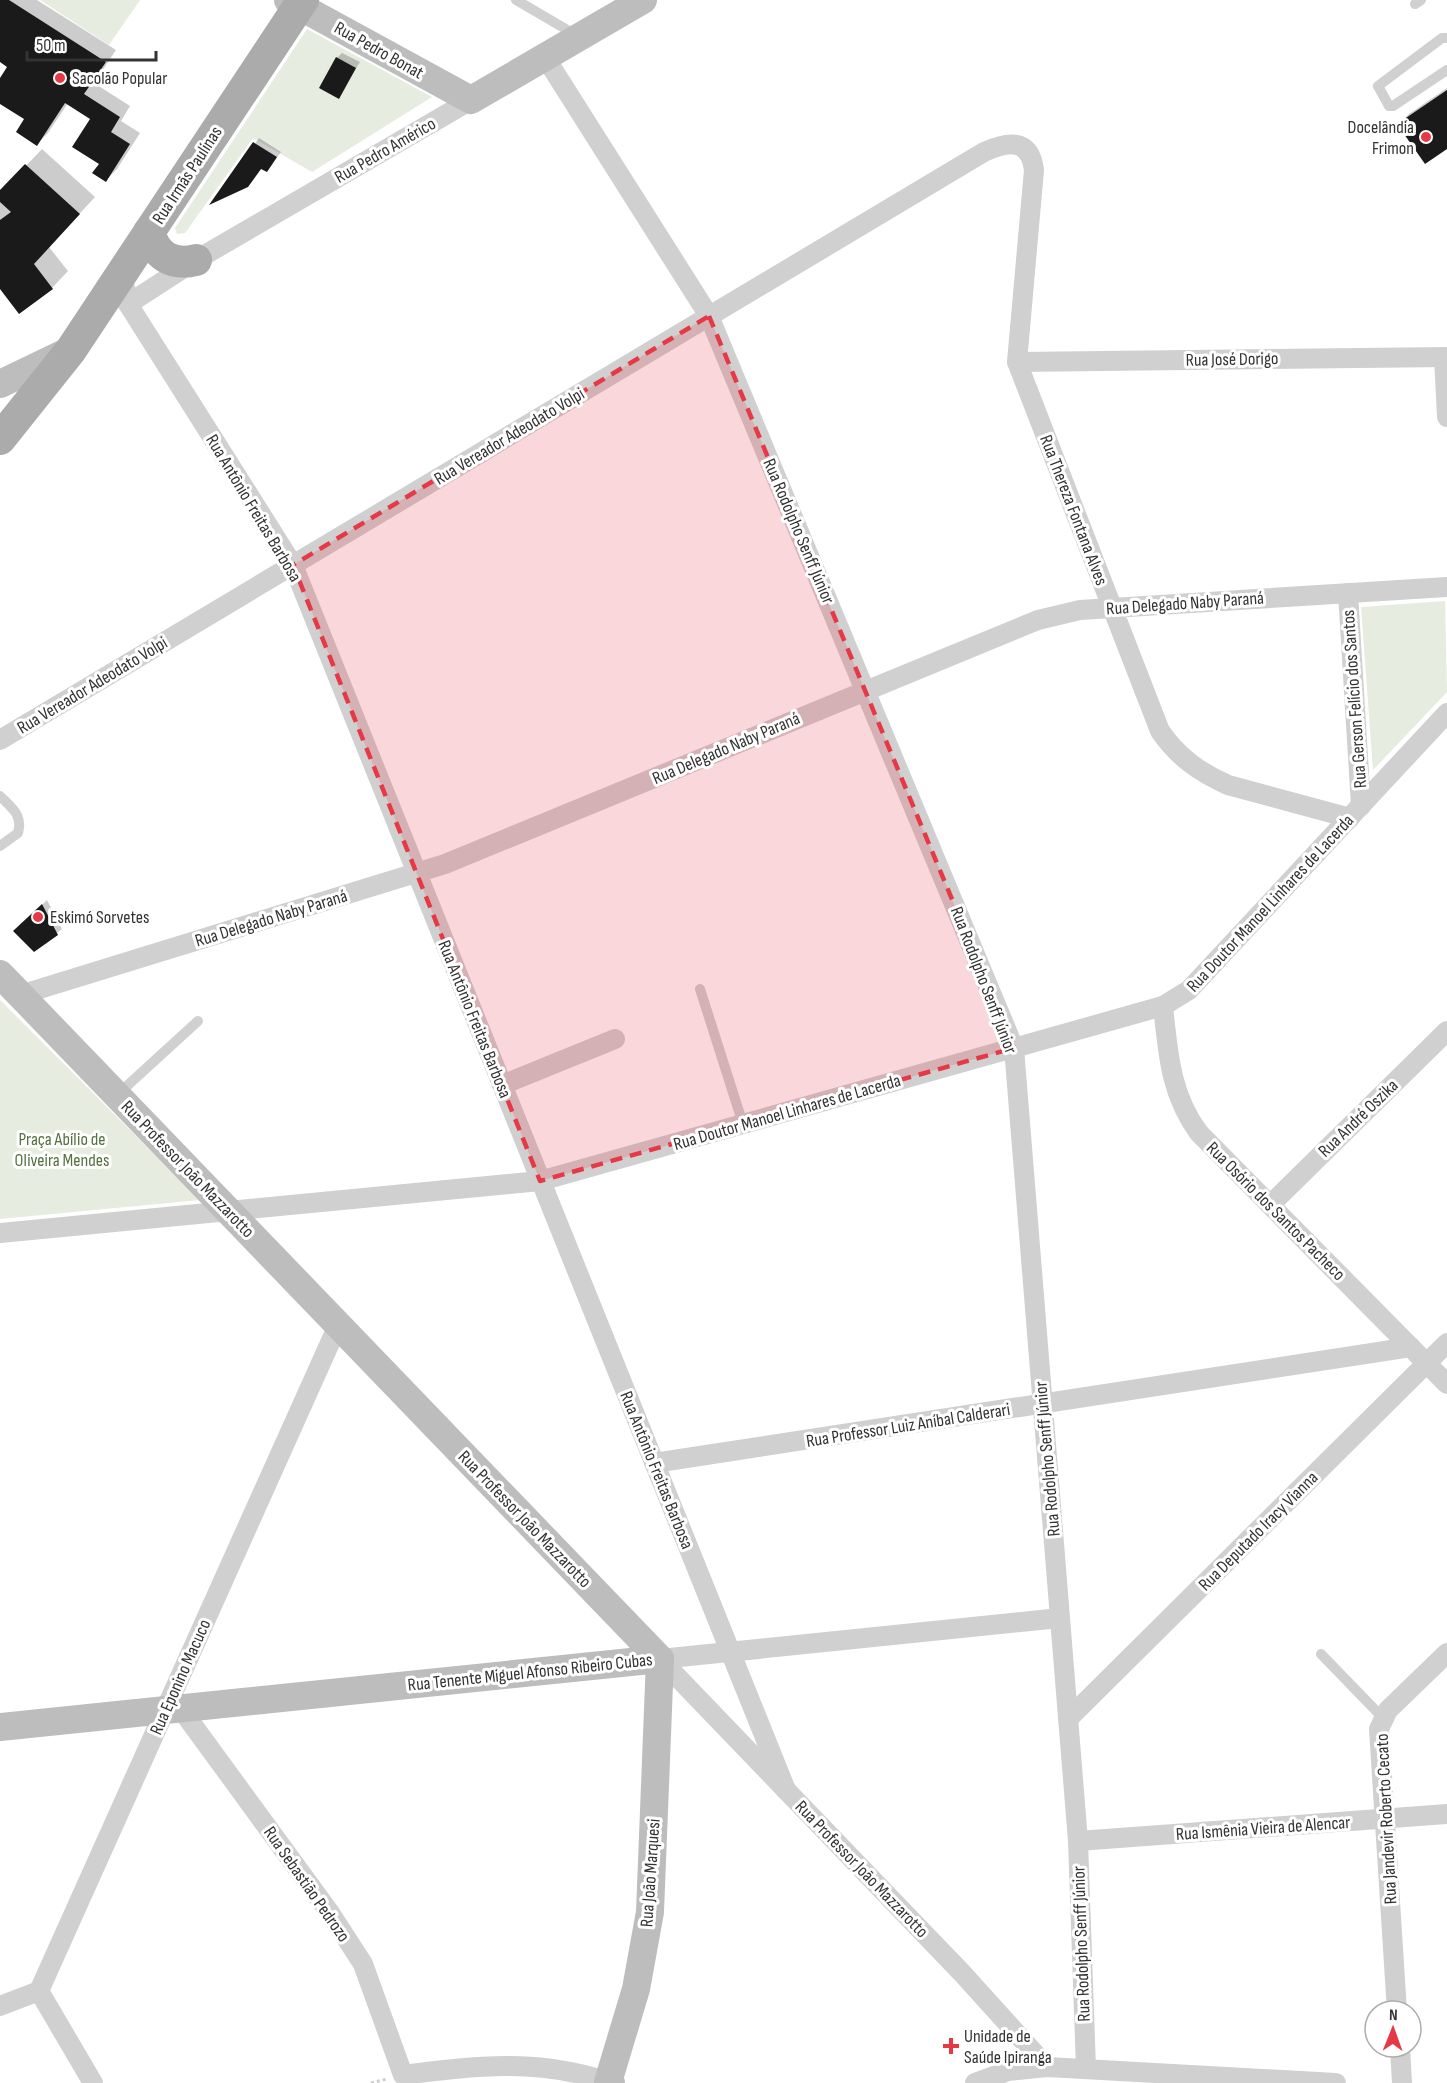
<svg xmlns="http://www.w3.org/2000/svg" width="1447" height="2083" font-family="'Sofia Sans Condensed',sans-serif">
	<rect width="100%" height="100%" fill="#fff"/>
	<!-- green -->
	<g fill="#e6ecdf">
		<polygon points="40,0 140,0 109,45"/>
		<polygon points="307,29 432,97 312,172 253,138 185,233 177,234 175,228"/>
		<polygon points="1445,601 1447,692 1373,770 1361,607"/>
		<polygon points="0,1000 200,1200 0,1219"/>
	</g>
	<!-- shadow -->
	<g fill="#0003">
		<polygon points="0,0 37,0 116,50 94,83 130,106 121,121 140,133 117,169 106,180 92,119 68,103 48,133 37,144 26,119 0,102 0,81 9,66 0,60"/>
		<polygon points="342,53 360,62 339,97 337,58"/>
		<polygon points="1447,88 1447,147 1399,124 1409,114"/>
		<polygon points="259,138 281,152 271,166 266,171 262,167 247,186 214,202"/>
		<polygon points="42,149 95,197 49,247 68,271 52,288 0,286 0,193"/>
		<polygon points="47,900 62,929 34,950 15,931"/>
	</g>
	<!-- building -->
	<g fill="#1a1a1a">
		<polygon points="0,0 9,0 106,62 84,94 120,117 111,132 130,144 106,182 92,173 99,164 72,147 90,119 65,103 37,146 16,132 24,119 0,104 0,78 7,67 0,62"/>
		<polygon points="336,57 356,68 339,99 319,88"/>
		<polygon points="1447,90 1447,149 1425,164 1397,124"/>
		<polygon points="253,142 277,157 267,172 261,169 248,187 209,205"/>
		<polygon points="25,164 80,214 34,264 53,289 19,314 0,289 0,220 11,212 0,202 0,190"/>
		<polygon points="42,904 58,935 34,952 13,931"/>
	</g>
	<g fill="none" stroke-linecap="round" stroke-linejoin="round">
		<!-- path -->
		<polyline stroke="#cdcdcd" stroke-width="3" stroke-dasharray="3 3" stroke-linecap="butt" points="371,2083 387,2079"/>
		<!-- lane -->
		<g stroke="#d0d0d0" stroke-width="10">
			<polyline points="516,0 576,35"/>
			<polyline points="1415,4 1421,0"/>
			<polyline points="1447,38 1442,38 1378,86 1389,106 1393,106 1447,70"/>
			<path d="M0 796C12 808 23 815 18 833L0 846"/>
			<polyline points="700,989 743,1124"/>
			<polyline points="117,1095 198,1021"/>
			<polyline points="1321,1654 1383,1718"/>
		</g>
		<!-- street -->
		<g stroke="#d0d0d0" stroke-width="20">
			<polyline points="545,57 709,316 1014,1048 1078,1841 1086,2069"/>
			<polyline points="122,272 128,304 293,565 786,1790"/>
			<polyline points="128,304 196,260 471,100"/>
			<polyline points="1444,357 1447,417"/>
			<polyline points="1017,362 1447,357"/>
			<polyline points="1348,593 1361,806"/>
			<path d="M0 740 984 152C1008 141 1030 138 1034 170L1017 362 1160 731C1178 757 1199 772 1228 785L1350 818"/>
			<polyline points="20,995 445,864 1038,620 1080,610 1112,608 1447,587"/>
			<path d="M1163 1006C1168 1052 1170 1094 1199 1133L1447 1384"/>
			<polyline points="502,1085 615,1039"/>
			<polyline points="1270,1205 1447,1031"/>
			<polyline points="0,1233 540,1181 1163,1006 1189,990 1447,713"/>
			<polyline points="654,1463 1411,1347"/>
			<polyline points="660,1659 962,1973 1047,2067"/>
			<polyline points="660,1659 1060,1618"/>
			<path d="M181 1709 330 1913 363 1964 403 2075C475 2066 537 2058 608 2082"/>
			<polyline points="1068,1719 1447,1343"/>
			<polyline points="1078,1841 1447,1814"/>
			<polyline points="39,1991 93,2083"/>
			<polyline points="0,2006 39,1991 338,1325"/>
			<polyline points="1397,2011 1379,1729 1388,1710 1447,1653"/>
			<polyline points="1400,2047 1402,2083"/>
			<polyline points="975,2083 1008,2071 1047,2067 1336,2083"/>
		</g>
		<!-- secondary -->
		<g stroke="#bdbdbd" stroke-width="28">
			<polyline points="288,0 471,100 643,0"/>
			<polyline points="0,384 71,350"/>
			<polyline points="0,974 660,1659"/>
			<polyline points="0,1727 660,1659"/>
			<polyline points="611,2083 608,2082 636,1989 650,1912 660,1659"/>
		</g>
		<!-- primary -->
		<g stroke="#ababab" stroke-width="32">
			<path d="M149 232C156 256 172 266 196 260"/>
			<polyline points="0,439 71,350 303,0"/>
		</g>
	</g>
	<!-- marked area -->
	<path fill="#e63946" fill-opacity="0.2" stroke="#e63946" stroke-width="4.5" stroke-dasharray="12 8" stroke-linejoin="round" d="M709 316 1014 1048 540 1181 293 565Z"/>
	<!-- markers -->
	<g fill="#e63946" stroke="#fff" stroke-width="2">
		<circle cx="60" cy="78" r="6"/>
		<circle cx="1426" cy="137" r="6"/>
		<circle cx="38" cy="917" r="6"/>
		<path d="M948 2037h6v6h6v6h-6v6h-6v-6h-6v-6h6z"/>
	</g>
	<g text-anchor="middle" stroke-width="6" stroke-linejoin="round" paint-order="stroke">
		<!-- street labels -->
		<g font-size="18" fill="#333" stroke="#fff">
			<text transform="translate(379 50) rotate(29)" y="6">Rua Pedro Bonat</text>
			<text transform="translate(385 150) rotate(-30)" y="6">Rua Pedro Américo</text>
			<text transform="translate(187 175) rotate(-57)" y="6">Rua Irmãs Paulinas</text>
			<text transform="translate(1232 359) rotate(-1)" y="6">Rua José Dorigo</text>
			<text transform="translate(509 436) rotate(-31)" y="6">Rua Vereador Adeodato Volpi</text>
			<text transform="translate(254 508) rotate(59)" y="6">Rua Antônio Freitas Barbosa</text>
			<text transform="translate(1074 510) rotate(69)" y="6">Rua Thereza Fontana Alves</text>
			<text transform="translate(799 531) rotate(67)" y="6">Rua Rodolpho Senff Júnior</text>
			<text transform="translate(1185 603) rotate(-4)" y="6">Rua Delegado Naby Paraná</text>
			<text transform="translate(92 685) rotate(-31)" y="6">Rua Vereador Adeodato Volpi</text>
			<text transform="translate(1354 699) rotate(-94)" y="6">Rua Gerson Felício dos Santos</text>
			<text transform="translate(726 748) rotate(-23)" y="6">Rua Delegado Naby Paraná</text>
			<text transform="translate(1270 903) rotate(-47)" y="6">Rua Doutor Manoel Linhares de Lacerda</text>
			<text transform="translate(271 918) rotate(-17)" y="6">Rua Delegado Naby Paraná</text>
			<text transform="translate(984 980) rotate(69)" y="6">Rua Rodolpho Senff Júnior</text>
			<text transform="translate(475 1019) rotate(68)" y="6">Rua Antônio Freitas Barbosa</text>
			<text transform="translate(787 1112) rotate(-16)" y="6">Rua Doutor Manoel Linhares de Lacerda</text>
			<text transform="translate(1358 1118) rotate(-44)" y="6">Rua André Oszika</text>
			<text transform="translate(188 1169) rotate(46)" y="6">Rua Professor João Mazzarotto</text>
			<text transform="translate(1276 1211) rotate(45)" y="6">Rua Osório dos Santos Pacheco</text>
			<text transform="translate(908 1425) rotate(-9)" y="6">Rua Professor Luiz Aníbal Calderari</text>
			<text transform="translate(1047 1459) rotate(-95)" y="6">Rua Rodolpho Senff Júnior</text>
			<text transform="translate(657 1470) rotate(68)" y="6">Rua Antônio Freitas Barbosa</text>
			<text transform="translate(525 1519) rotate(46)" y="6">Rua Professor João Mazzarotto</text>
			<text transform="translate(1258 1531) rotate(-45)" y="6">Rua Deputado Iracy Vianna</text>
			<text transform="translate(530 1672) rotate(-6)" y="6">Rua Tenente Miguel Afonso Ribeiro Cubas</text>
			<text transform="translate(180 1677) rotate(-66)" y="6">Rua Eponino Macuco</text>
			<text transform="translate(1386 1819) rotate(-93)" y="6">Rua Jandevir Roberto Cecato</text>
			<text transform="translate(1263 1828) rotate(-4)" y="6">Rua Ismênia Vieira de Alencar</text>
			<text transform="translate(862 1869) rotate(46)" y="6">Rua Professor João Mazzarotto</text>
			<text transform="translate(650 1873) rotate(-86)" y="6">Rua João Marquesi</text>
			<text transform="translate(307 1884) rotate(55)" y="6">Rua Sebastião Pedrozo</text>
			<text transform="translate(1081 1944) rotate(-92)" y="6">Rua Rodolpho Senff Júnior</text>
		</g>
		<!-- poi labels -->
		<g font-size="18" fill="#333" stroke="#fff" text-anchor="start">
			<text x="72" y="84">Sacolão Popular</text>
			<text x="1414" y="133" text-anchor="end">Docelândia<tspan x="1414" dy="21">Frimon</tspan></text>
			<text x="50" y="923">Eskimó Sorvetes</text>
			<text x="964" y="2042">Unidade de<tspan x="964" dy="21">Saúde Ipiranga</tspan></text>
		</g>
		<!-- park labels -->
		<g font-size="18" fill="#56703f" stroke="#fff">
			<text x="62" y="1145">Praça Abílio de<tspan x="62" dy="21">Oliveira Mendes</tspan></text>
		</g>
	</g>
	<!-- north arrow -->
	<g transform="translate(1393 2029) rotate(1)"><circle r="28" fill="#ffffff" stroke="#adadad" stroke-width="1.5"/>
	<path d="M0-4.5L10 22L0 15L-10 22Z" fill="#e63946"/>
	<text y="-9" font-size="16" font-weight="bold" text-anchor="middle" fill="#333333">N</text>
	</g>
	<!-- scale -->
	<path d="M27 51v9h129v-9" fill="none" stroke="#333333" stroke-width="3"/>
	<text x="36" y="51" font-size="18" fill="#333333" stroke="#ffffff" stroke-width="4.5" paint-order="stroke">50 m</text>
</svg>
